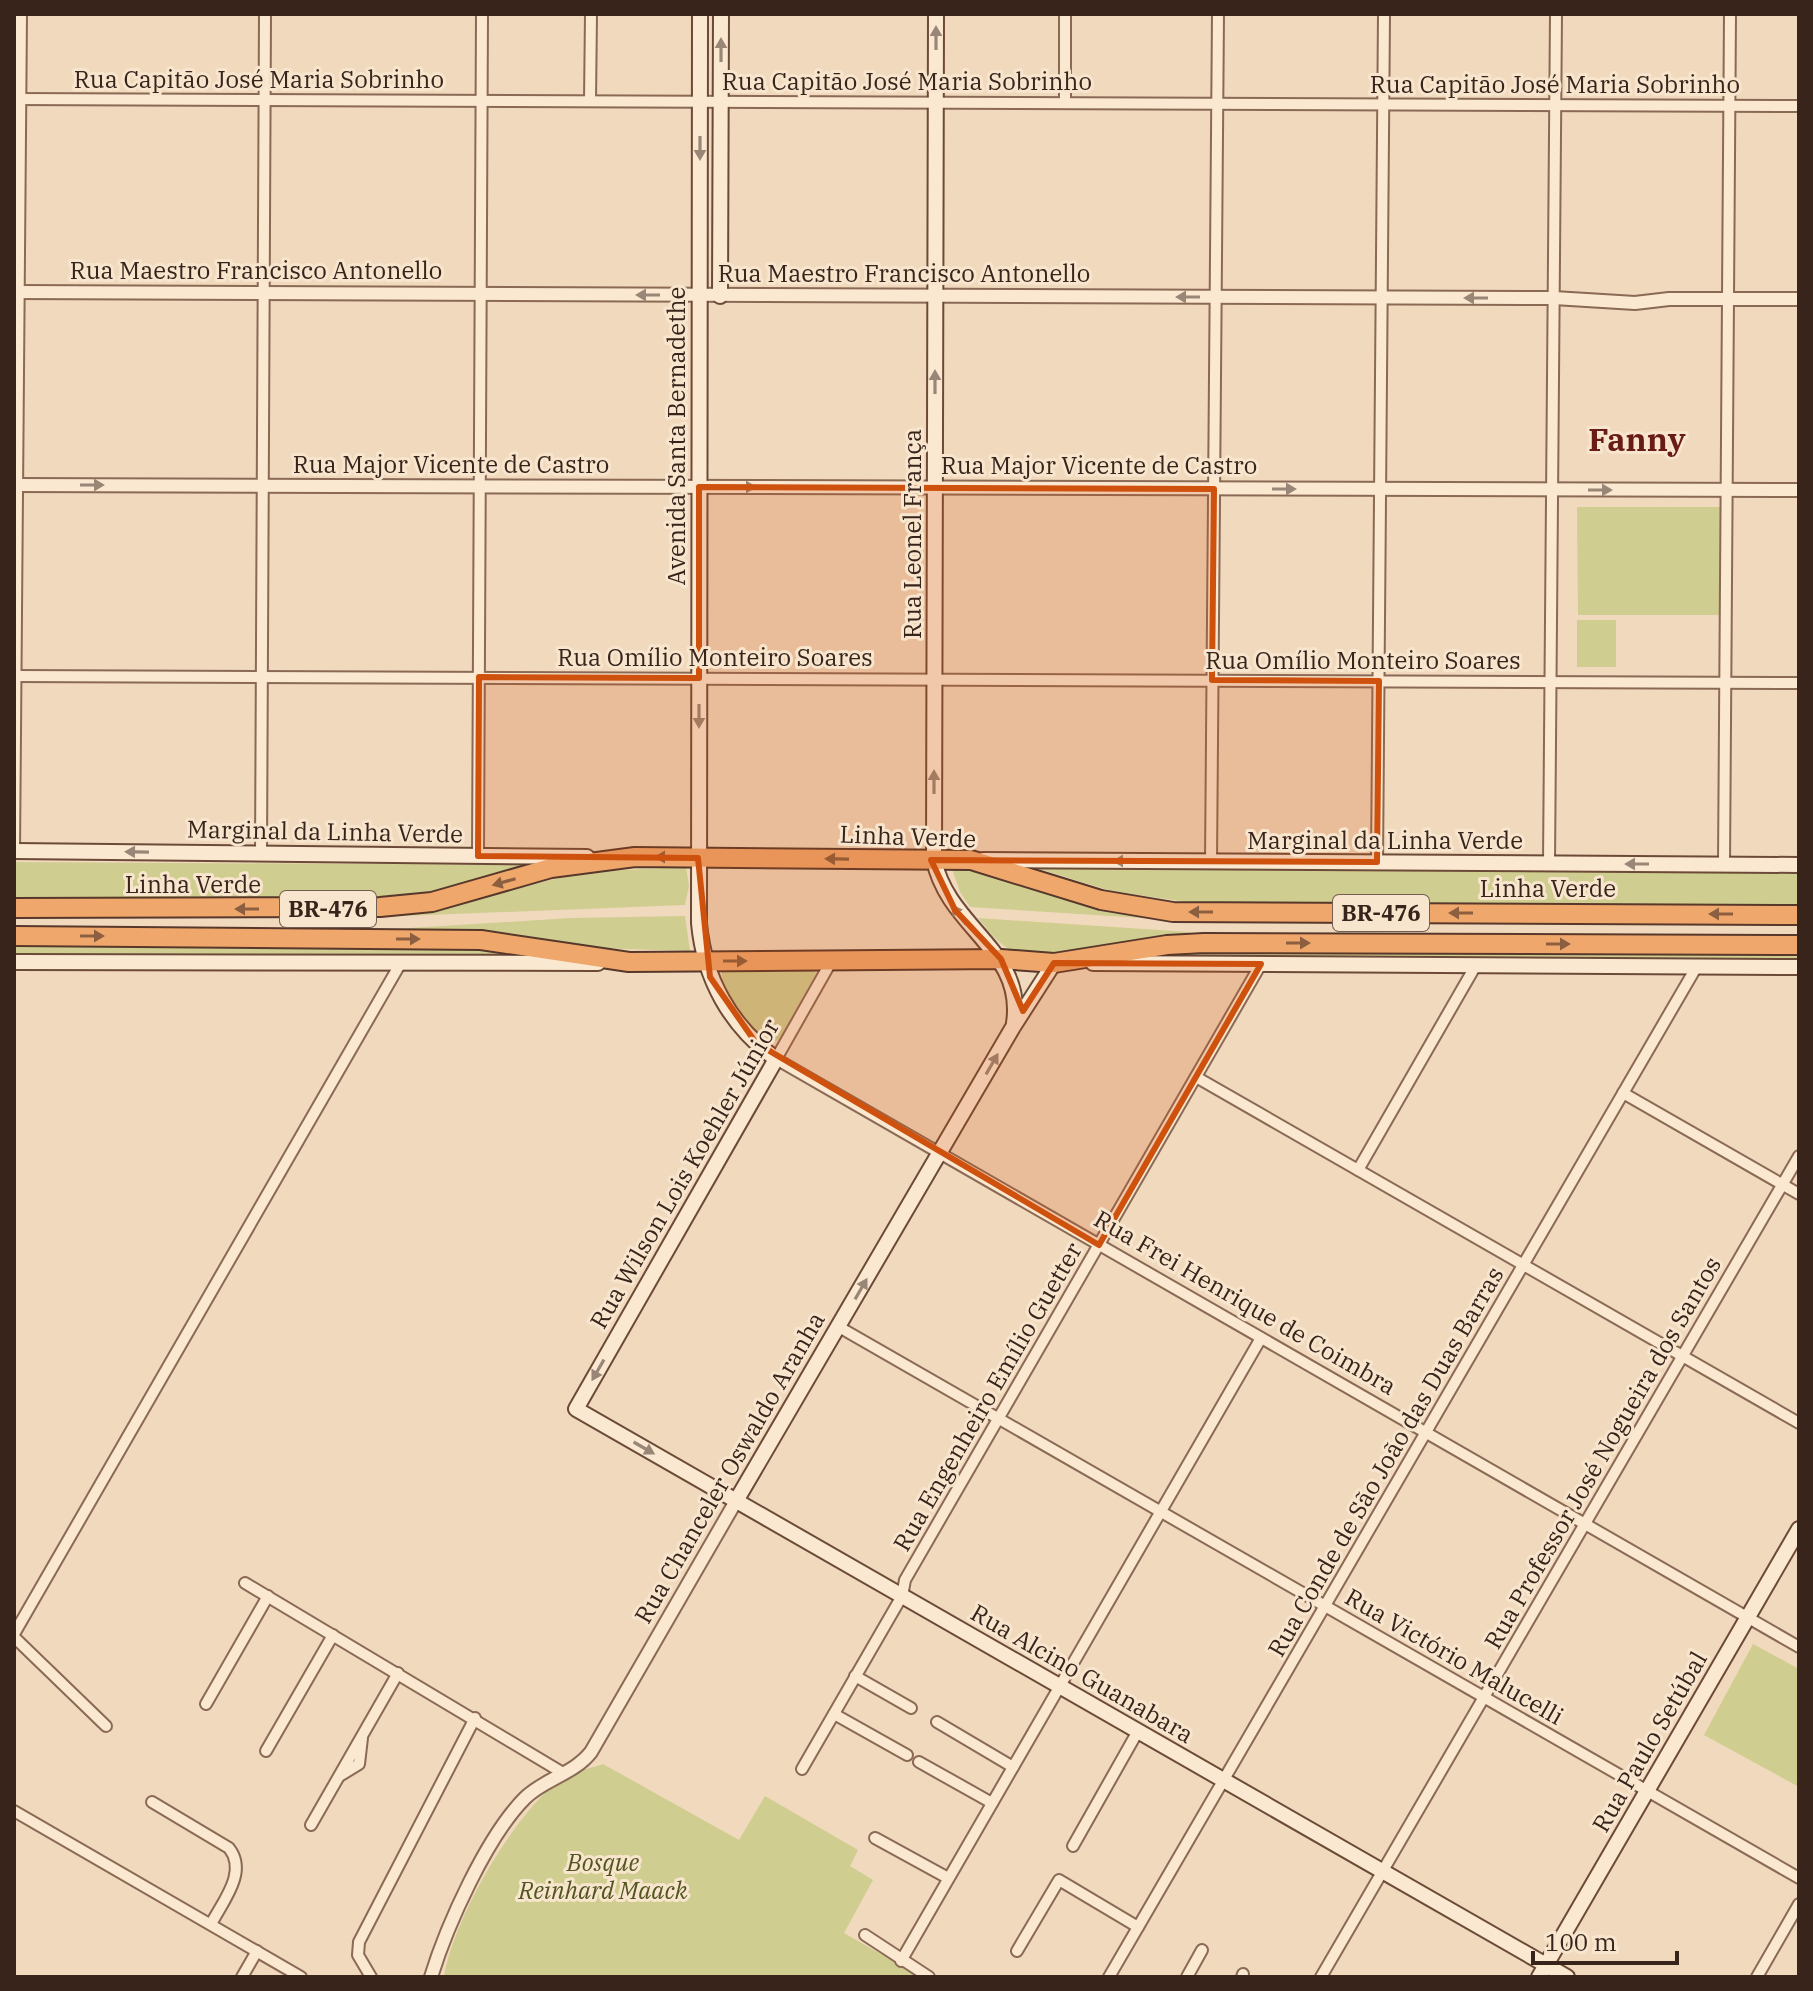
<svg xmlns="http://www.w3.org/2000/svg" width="1813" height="1991" font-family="'IBM Plex Serif',serif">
	<rect width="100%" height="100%" fill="#f1d9bd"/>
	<!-- green -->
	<g fill="#d0cd91">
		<polygon points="1577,507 1720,507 1720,615 1578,615"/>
		<rect x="1577" y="620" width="39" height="47"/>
		<polygon points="14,862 539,865 465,887 385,899 14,897"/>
		<polygon points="686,867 689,886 685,905 377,917 462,903 581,872"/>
		<polygon points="1033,867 1799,869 1799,908 1194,903 1111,891"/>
		<polygon points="952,869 997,875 1189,921 970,907 960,892"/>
		<polygon points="685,916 690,951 594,948 486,932 377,930 571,918"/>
		<path d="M978 918 1189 932V935C1154 937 1036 965 1012 951 996 942 990 932 978 918Z"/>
		<polygon points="14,944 479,946 537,955 14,953"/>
		<polygon points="1169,951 1799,952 1799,962 1124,959"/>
		<path d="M722 970H813L816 973 780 1039 771 1043C755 1035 718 986 722 970Z"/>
		<polygon points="1753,1644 1799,1669 1799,1787 1704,1735"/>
		<path d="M603 1764 739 1840 765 1796 858 1850 850 1866 873 1880 844 1933 921 1977H444C453 1920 511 1819 557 1782 568 1773 589 1769 603 1764Z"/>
	</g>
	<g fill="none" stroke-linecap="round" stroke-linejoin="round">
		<!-- minor casing -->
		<g stroke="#8a6955" stroke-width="14">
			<g id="minor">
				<polyline points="14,99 1799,106"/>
				<polyline points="590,101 591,14"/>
				<polyline points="1065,103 1065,14"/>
				<polyline points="14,676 1799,683"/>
				<polyline points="14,851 21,14"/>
				<polyline points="261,854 265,14"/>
				<polyline points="478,856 482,14"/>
				<polyline points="1211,862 1218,14"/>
				<polyline points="1377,862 1384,14"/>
				<polyline points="1549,863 1556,14"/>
				<polyline points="1724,865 1730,14"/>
				<polyline points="832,960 776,1059 1799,1647"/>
				<polyline points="1196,1077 1799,1423"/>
				<polyline points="1623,1093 1799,1194"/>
				<polyline points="1358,1170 1476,965"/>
				<polyline points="839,1327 1799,1878"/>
				<polyline points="245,1583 563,1773"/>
				<polyline points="14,1634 399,966"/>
				<polyline points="14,1637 106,1726"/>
				<polyline points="855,1676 911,1708"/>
				<polyline points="206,1704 268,1596"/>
				<polyline points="834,1714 907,1755"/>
				<polyline points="937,1722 1013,1767"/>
				<polyline points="266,1751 333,1635"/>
				<polyline points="919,1762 992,1803"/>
				<polyline points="802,1769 902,1596 905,1580 1261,964"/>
				<polyline points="341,1775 359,1764 362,1738"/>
				<path d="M152 1802 229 1848C248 1872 223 1901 211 1924"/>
				<polyline points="14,1811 301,1977"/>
				<polyline points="311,1825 398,1673"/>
				<polyline points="875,1838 948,1878"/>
				<polyline points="1073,1846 1138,1731"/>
				<polyline points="865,1935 929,1977"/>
				<polyline points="1017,1951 1059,1880 1138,1927"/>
				<polyline points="901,1961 1261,1338"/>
				<polyline points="242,1977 257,1951"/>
				<polyline points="371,1977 358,1955 359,1942 475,1718"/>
				<polyline points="1109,1977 1697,966"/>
				<polyline points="1187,1977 1202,1950"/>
				<polyline points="1242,1977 1243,1974"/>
				<polyline points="1321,1977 1799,1156"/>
				<polyline points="1757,1977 1799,1904"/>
			</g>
		</g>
		<!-- tertiary casing -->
		<g stroke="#8a6955" stroke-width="16">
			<g id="tertiary">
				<polyline points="14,292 1554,298 1635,303 1669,299 1799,299"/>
				<polyline points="14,485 1799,490"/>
				<path d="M431 1977C447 1925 487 1836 525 1798 544 1779 574 1774 591 1752L736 1501"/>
			</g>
		</g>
		<!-- secondary casing -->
		<g stroke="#6c4a38" stroke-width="18">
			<g id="secondary">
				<path d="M700 14 699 923C704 978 730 1026 776 1059L576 1409 1567 1977"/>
				<path d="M936 14 934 860C948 928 1025 950 1014 1023"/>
				<polyline points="720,296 721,14"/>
				<polyline points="14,851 587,857"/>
				<polyline points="983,860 1799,865"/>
				<polyline points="14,962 598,963"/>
				<polyline points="1093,963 1799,967"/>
				<polyline points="736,1501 1013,1027 1054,963 1060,963"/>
				<polyline points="1539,1977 1799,1529"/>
			</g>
		</g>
		<!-- trunk casing -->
		<g stroke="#57382a" stroke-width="22">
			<g id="trunk">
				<polyline points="14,908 380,907 432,902 551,868 635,857 971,860 1101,900 1173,912 1799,915"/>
				<polyline points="14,936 481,940 629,962 1001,959 1054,963 1167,945 1204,943 1799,945"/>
			</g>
		</g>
		<!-- minor -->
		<use href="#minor" stroke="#fbe8d1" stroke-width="10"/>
		<!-- tertiary -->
		<use href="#tertiary" stroke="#fbe8d1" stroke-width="12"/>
		<!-- secondary -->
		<use href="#secondary" stroke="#fbe8d1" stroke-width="14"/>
		<!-- trunk -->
		<use href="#trunk" stroke="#f0a76c" stroke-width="18"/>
	</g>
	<!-- one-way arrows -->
	<defs><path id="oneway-solid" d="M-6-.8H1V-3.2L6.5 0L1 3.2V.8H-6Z" transform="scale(2)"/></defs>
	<g fill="#9a8676">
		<use href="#oneway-solid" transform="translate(936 38) rotate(-90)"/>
		<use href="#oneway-solid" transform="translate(721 50) rotate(-90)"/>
		<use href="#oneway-solid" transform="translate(700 148) rotate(90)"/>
		<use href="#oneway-solid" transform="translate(648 295) rotate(-180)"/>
		<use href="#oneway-solid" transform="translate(1188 297) rotate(-180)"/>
		<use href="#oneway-solid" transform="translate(1476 298) rotate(-180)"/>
		<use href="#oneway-solid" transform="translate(935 382) rotate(-90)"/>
		<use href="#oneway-solid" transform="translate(92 485)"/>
		<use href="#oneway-solid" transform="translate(744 487)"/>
		<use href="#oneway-solid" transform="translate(1284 489)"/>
		<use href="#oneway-solid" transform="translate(1600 490)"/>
		<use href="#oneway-solid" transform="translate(699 716) rotate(90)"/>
		<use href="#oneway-solid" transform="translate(934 782) rotate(-90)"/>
		<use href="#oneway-solid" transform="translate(137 852) rotate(-179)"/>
		<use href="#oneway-solid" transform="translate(1125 861) rotate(-180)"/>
		<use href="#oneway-solid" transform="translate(1637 864) rotate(-180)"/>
		<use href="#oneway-solid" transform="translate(959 915) rotate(-127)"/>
		<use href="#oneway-solid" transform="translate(992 1064) rotate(-60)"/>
		<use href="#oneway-solid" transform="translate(861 1289) rotate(-60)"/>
		<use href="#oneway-solid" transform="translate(598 1370) rotate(120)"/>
		<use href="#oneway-solid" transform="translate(644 1448) rotate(30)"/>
	</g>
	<g fill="#8b5f3f">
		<use href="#oneway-solid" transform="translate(667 857) rotate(-180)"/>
		<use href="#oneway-solid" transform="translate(837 859) rotate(-179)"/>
		<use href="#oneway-solid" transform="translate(504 882) rotate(164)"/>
		<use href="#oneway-solid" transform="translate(247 909) rotate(-180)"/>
		<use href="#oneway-solid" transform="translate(1201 912) rotate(-180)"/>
		<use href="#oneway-solid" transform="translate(1461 913) rotate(-180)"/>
		<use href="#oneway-solid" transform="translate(1721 914) rotate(-180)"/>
		<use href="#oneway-solid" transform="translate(92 936)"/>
		<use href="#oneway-solid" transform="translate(408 939)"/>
		<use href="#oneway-solid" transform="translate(1298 943)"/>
		<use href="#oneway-solid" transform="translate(1558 944)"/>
		<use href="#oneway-solid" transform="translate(735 961)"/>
	</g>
	<!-- marked area -->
	<path fill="#ce510e" fill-opacity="0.2" stroke="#ce510e" stroke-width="6" stroke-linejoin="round" d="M699 487 1214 489 1212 680 1379 681 1377 862 931 860 955 910 1001 959 1023 1011 1054 963 1261 964 1099 1245 756 1043 710 977 698 858 478 856 479 677 699 678Z"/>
	<g text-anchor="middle" stroke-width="6" stroke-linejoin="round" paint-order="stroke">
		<!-- shield labels -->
		<g fill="#f8e5cd" stroke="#725e50" stroke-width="2">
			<rect x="280" y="891" width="96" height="36" rx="6"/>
			<rect x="1333" y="895" width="96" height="36" rx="6"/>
		</g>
		<g font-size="22" font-weight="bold" fill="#38241b">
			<text x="328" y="917">BR-476</text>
			<text x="1381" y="921">BR-476</text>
		</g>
		<!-- street labels -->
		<g font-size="24" fill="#38241b" stroke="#f8e5cd">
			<text x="259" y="88">Rua Capitão José Maria Sobrinho</text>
			<text x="907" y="90">Rua Capitão José Maria Sobrinho</text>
			<text x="1555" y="93">Rua Capitão José Maria Sobrinho</text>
			<text x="256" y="279">Rua Maestro Francisco Antonello</text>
			<text x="904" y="282">Rua Maestro Francisco Antonello</text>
			<text transform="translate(677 436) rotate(-90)" y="8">Avenida Santa Bernadethe</text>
			<text x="451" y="473">Rua Major Vicente de Castro</text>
			<text x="1099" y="474">Rua Major Vicente de Castro</text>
			<text transform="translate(913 534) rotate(-90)" y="8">Rua Leonel França</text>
			<text x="715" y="666">Rua Omílio Monteiro Soares</text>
			<text x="1363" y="669">Rua Omílio Monteiro Soares</text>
			<text transform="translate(325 832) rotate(1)" y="8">Marginal da Linha Verde</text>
			<text transform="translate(908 837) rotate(2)" y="8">Linha Verde</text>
			<text x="1385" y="849">Marginal da Linha Verde</text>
			<text x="193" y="893">Linha Verde</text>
			<text x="1548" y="897">Linha Verde</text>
			<text transform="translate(685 1174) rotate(-60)" y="8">Rua Wilson Lois Koehler Júnior</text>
			<text transform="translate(1245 1303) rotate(30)" y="8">Rua Frei Henrique de Coimbra</text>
			<text transform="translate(988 1397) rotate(-60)" y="8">Rua Engenheiro Emílio Guetter</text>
			<text transform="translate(1603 1453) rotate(-60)" y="8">Rua Professor José Nogueira dos Santos</text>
			<text transform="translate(1386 1462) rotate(-60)" y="8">Rua Conde de São João das Duas Barras</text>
			<text transform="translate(730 1468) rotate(-60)" y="8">Rua Chanceler Oswaldo Aranha</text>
			<text transform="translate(1454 1657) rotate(30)" y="8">Rua Victório Malucelli</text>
			<text transform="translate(1082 1674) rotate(30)" y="8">Rua Alcino Guanabara</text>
			<text transform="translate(1650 1742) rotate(-60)" y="8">Rua Paulo Setúbal</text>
		</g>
		<!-- park labels -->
		<g font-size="24" font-style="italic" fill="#515620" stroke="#f8e5cd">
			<text x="603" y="1871">Bosque<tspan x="603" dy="28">Reinhard Maack</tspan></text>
		</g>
		<!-- district labels -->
		<g font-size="32" font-weight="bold" fill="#681b17" stroke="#f8e5cd">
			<text x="1637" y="451">Fanny</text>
		</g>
	</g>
	<!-- border -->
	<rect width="1813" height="1991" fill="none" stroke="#38241b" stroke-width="32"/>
	<!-- scale -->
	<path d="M1533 1951v12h144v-12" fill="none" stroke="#38241b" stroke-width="4"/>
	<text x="1545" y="1951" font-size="24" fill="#38241b" stroke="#f8e5cd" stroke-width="6" paint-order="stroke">100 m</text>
</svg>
